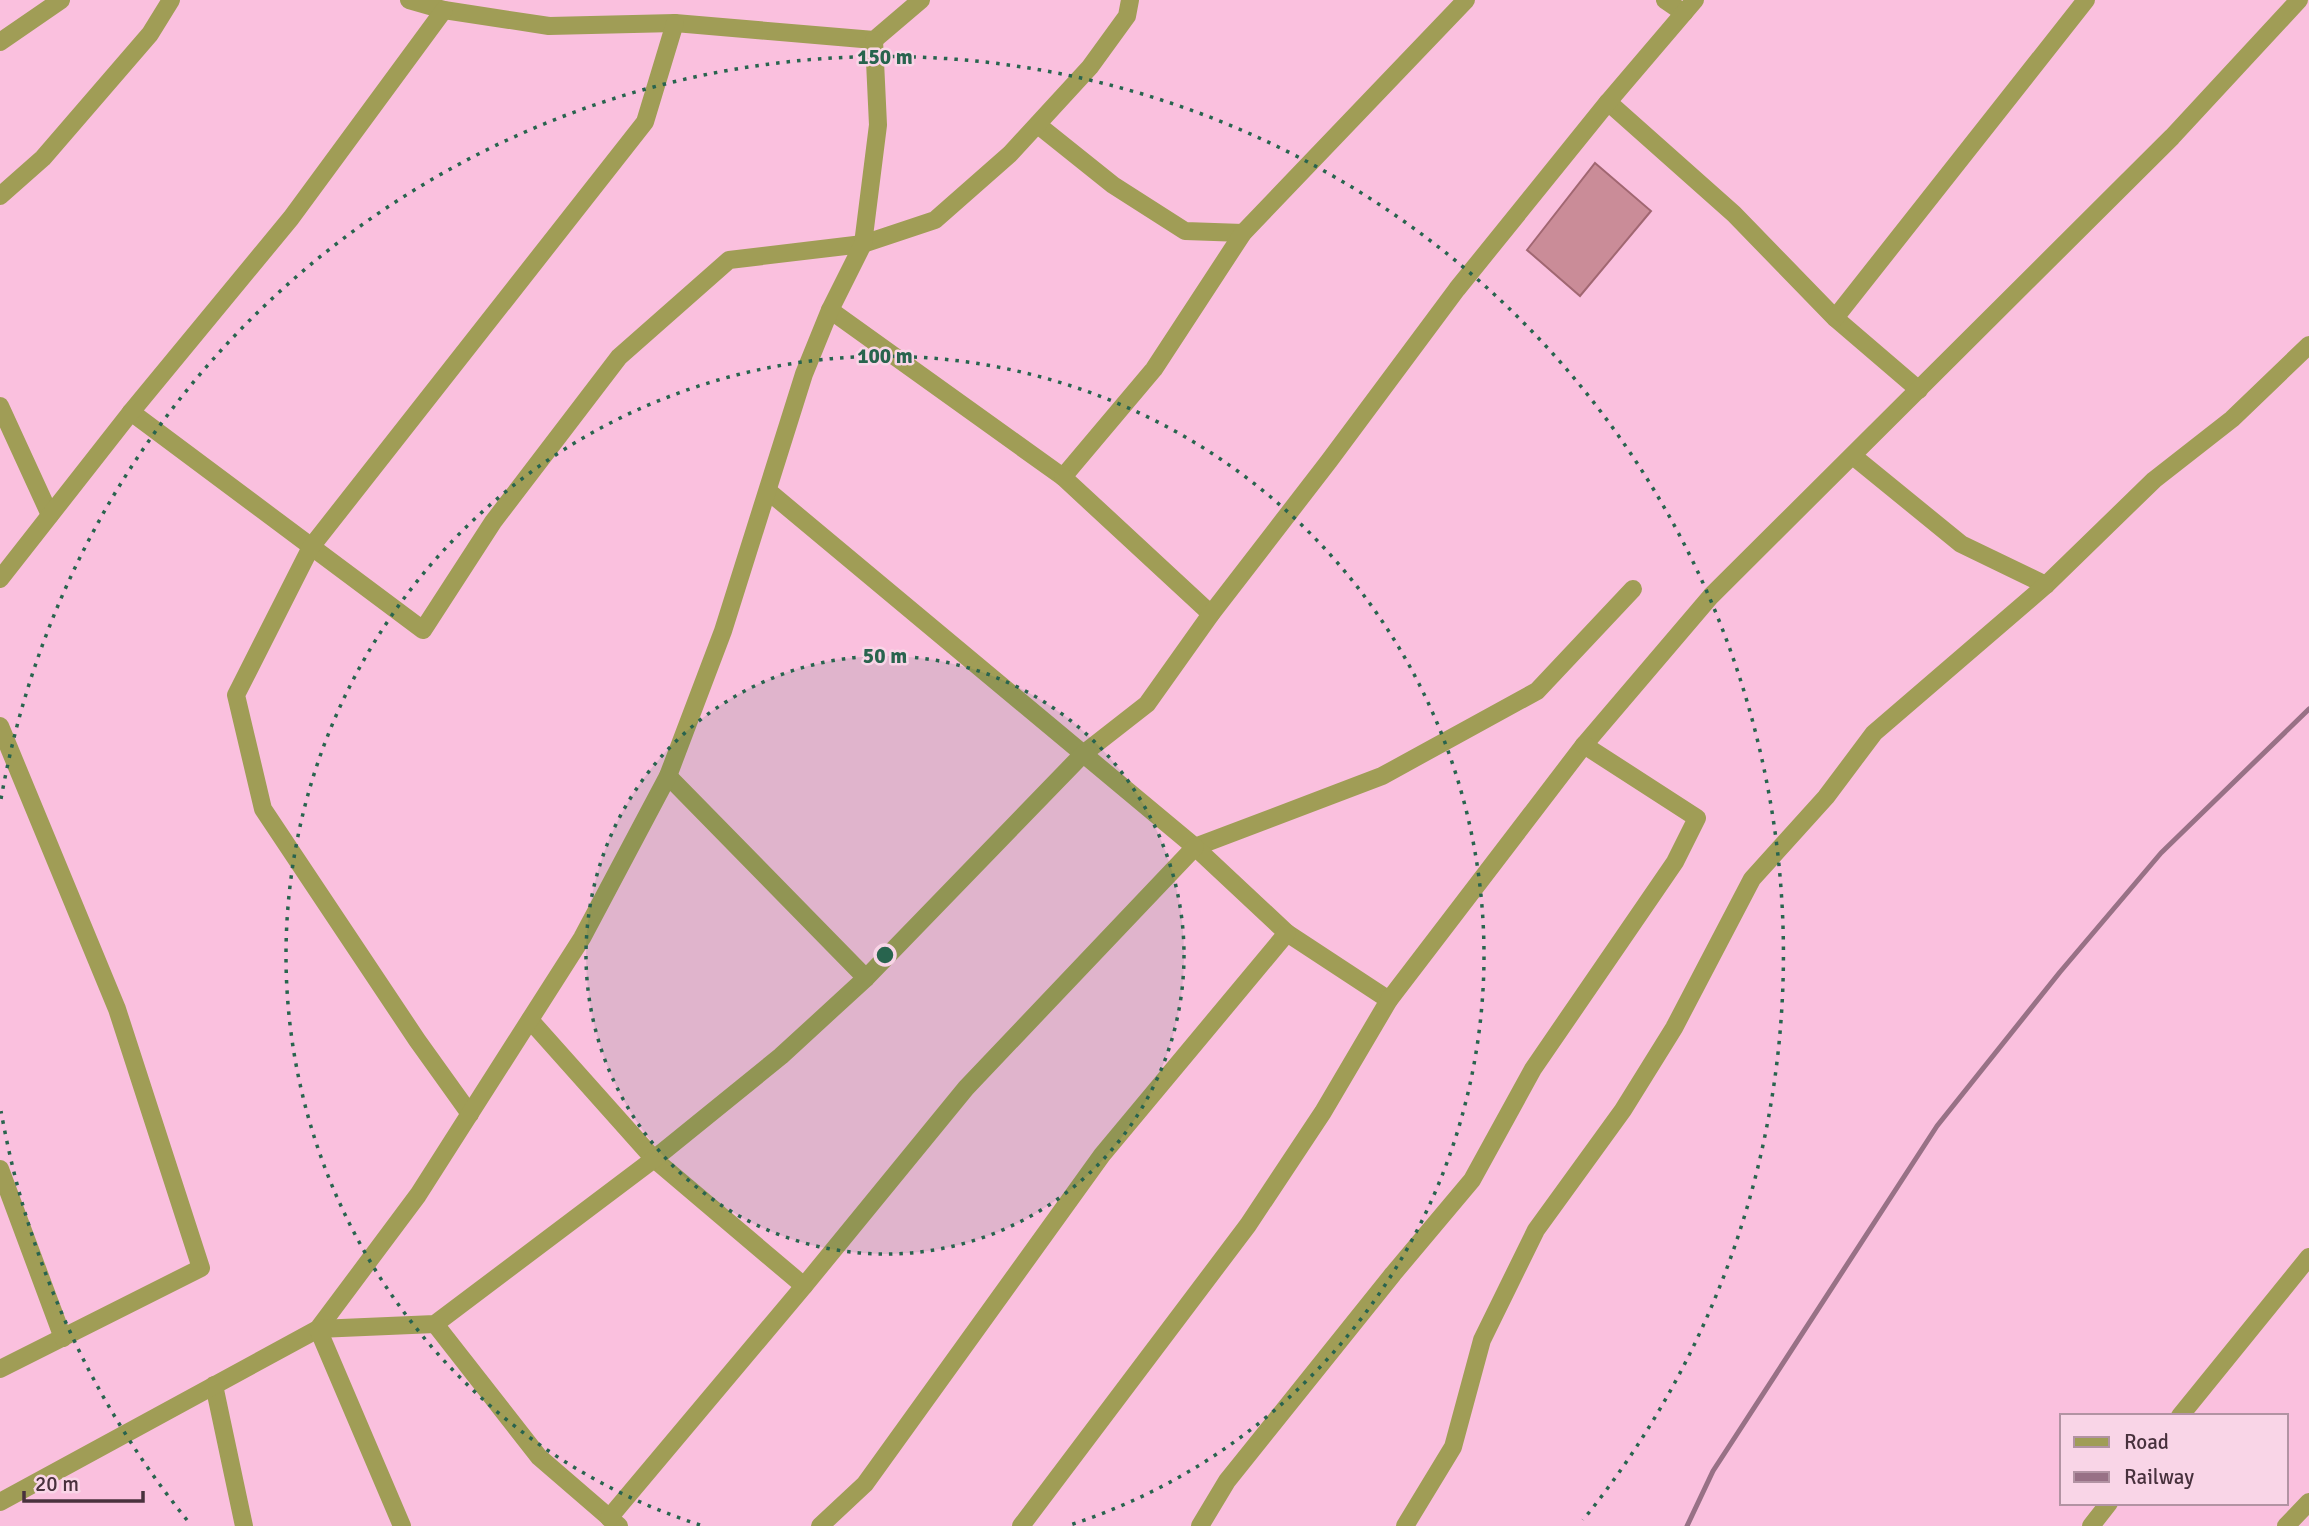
<svg xmlns="http://www.w3.org/2000/svg" width="2309" height="1526" font-family="Signika,sans-serif">
	<rect width="100%" height="100%" fill="#fac0de"/>
	<!-- building -->
	<polygon fill="#ca8c98" stroke="#a16772" stroke-width="2" points="1595,163 1651,211 1580,296 1527,250"/>
	<g fill="none" stroke-linecap="round" stroke-linejoin="round">
		<!-- service -->
		<polyline stroke="#a09d56" stroke-width="18" points="1195,847 1382,776 1537,691 1633,589"/>
		<!-- minor -->
		<g stroke="#a09d56" stroke-width="18">
			<polyline points="409,0 444,10 549,26 675,23 874,40 921,0"/>
			<polyline points="1665,0 1684,13"/>
			<polyline points="0,42 61,0"/>
			<polyline points="1608,102 1734,214 1835,318 1919,390"/>
			<polyline points="1038,125 1113,185 1185,231 1243,233"/>
			<polyline points="0,196 43,158 150,34 171,0"/>
			<polyline points="830,310 1063,477 1154,369 1243,233 1466,0"/>
			<polyline points="1835,318 2086,0"/>
			<polyline points="0,406 50,515"/>
			<polyline points="131,412 423,630 493,522 619,357 729,260 863,244 935,220 1010,154 1090,67 1127,16 1130,0"/>
			<polyline points="1853,456 1961,544 2046,585"/>
			<polyline points="1063,477 1211,614"/>
			<polyline points="768,491 1195,847 1287,933 1389,1000"/>
			<polyline points="0,579 131,412 291,218 444,10"/>
			<polyline points="0,726 117,1009 201,1268 0,1369"/>
			<polyline points="668,776 866,978"/>
			<polyline points="530,1020 654,1159 804,1286"/>
			<polyline points="470,1114 417,1040 263,809 236,695 311,547 645,122 675,23"/>
			<polyline points="0,1169 63,1338"/>
			<polyline points="435,1324 539,1457 619,1526"/>
			<polyline points="214,1385 244,1526"/>
			<polyline points="0,1502 318,1329 418,1195 582,938 668,776 723,631 804,374 830,310 863,244 878,125 874,40"/>
			<polyline points="609,1518 804,1286 966,1088 1195,847"/>
			<polyline points="402,1526 318,1329 435,1324 654,1159 781,1056 866,978 1083,754 1147,704 1211,614 1329,461 1457,289 1608,102 1695,0"/>
			<polyline points="820,1526 865,1484 1102,1155 1287,933"/>
			<polyline points="1021,1526 1248,1225 1323,1112 1389,1000 1584,745 1711,596 2172,137 2299,0"/>
			<polyline points="1200,1526 1227,1481 1393,1274 1472,1180 1533,1069 1675,862 1697,818 1584,745"/>
			<polyline points="1405,1526 1453,1447 1482,1340 1536,1230 1623,1110 1674,1028 1752,879 1826,797 1874,733 2046,585 2154,480 2232,419 2309,345"/>
			<polyline points="2286,1526 2309,1502"/>
		</g>
		<!-- tertiary -->
		<g stroke="#a09d56" stroke-width="18">
			<polyline points="2180,1416 2309,1257"/>
			<polyline points="2091,1526 2109,1503"/>
		</g>
		<!-- rail -->
		<polyline stroke="#987186" stroke-width="5" points="1687,1526 1713,1471 1937,1126 2060,972 2161,853 2309,709"/>
	</g>
	<!-- distance rings -->
	<circle cx="885" cy="955" r="299" fill="#28644e" fill-opacity=".12"/>
	<g fill="none" stroke="#28644e" stroke-width="3.5" stroke-dasharray="3.5 7">
		<circle cx="885" cy="955" r="299"/>
		<path d="M700 1525A599 599 0 1 1 1070 1525"/>
		<path d="M187 1520A898 898 0 0 1 1 1111M1 799A898 898 0 1 1 1583 1520"/>
	</g>
	<circle cx="885" cy="955" r="10" fill="#28644e" stroke="#f9d5e7" stroke-width="3.5"/>
	<g font-size="21" text-anchor="middle" font-weight="bold" fill="#28644e" stroke="#f9d5e7" stroke-width="5" stroke-linejoin="round" paint-order="stroke">
		<text x="885" y="64">150 m</text>
		<text x="885" y="363">100 m</text>
		<text x="885" y="663">50 m</text>
	</g>
	<!-- legend -->
	<rect x="2060" y="1414" width="228" height="91" fill="#f9d5e7" stroke="#b293a3" stroke-width="2"/>
	<rect x="2074" y="1437" width="35" height="10" fill="#a09d56" stroke="#b293a3" stroke-width="2"/>
	<text x="2124" y="1449" font-size="21" fill="#48313d">Road</text>
	<rect x="2074" y="1472" width="35" height="10" fill="#987186" stroke="#b293a3" stroke-width="2"/>
	<text x="2124" y="1484" font-size="21" fill="#48313d">Railway</text>
	<!-- scale -->
	<path d="M24 1491v10h119v-10" fill="none" stroke="#48313d" stroke-width="3.5"/>
	<text x="35" y="1491" font-size="21" fill="#48313d" stroke="#f9d5e7" stroke-width="5" paint-order="stroke">20 m</text>
</svg>
